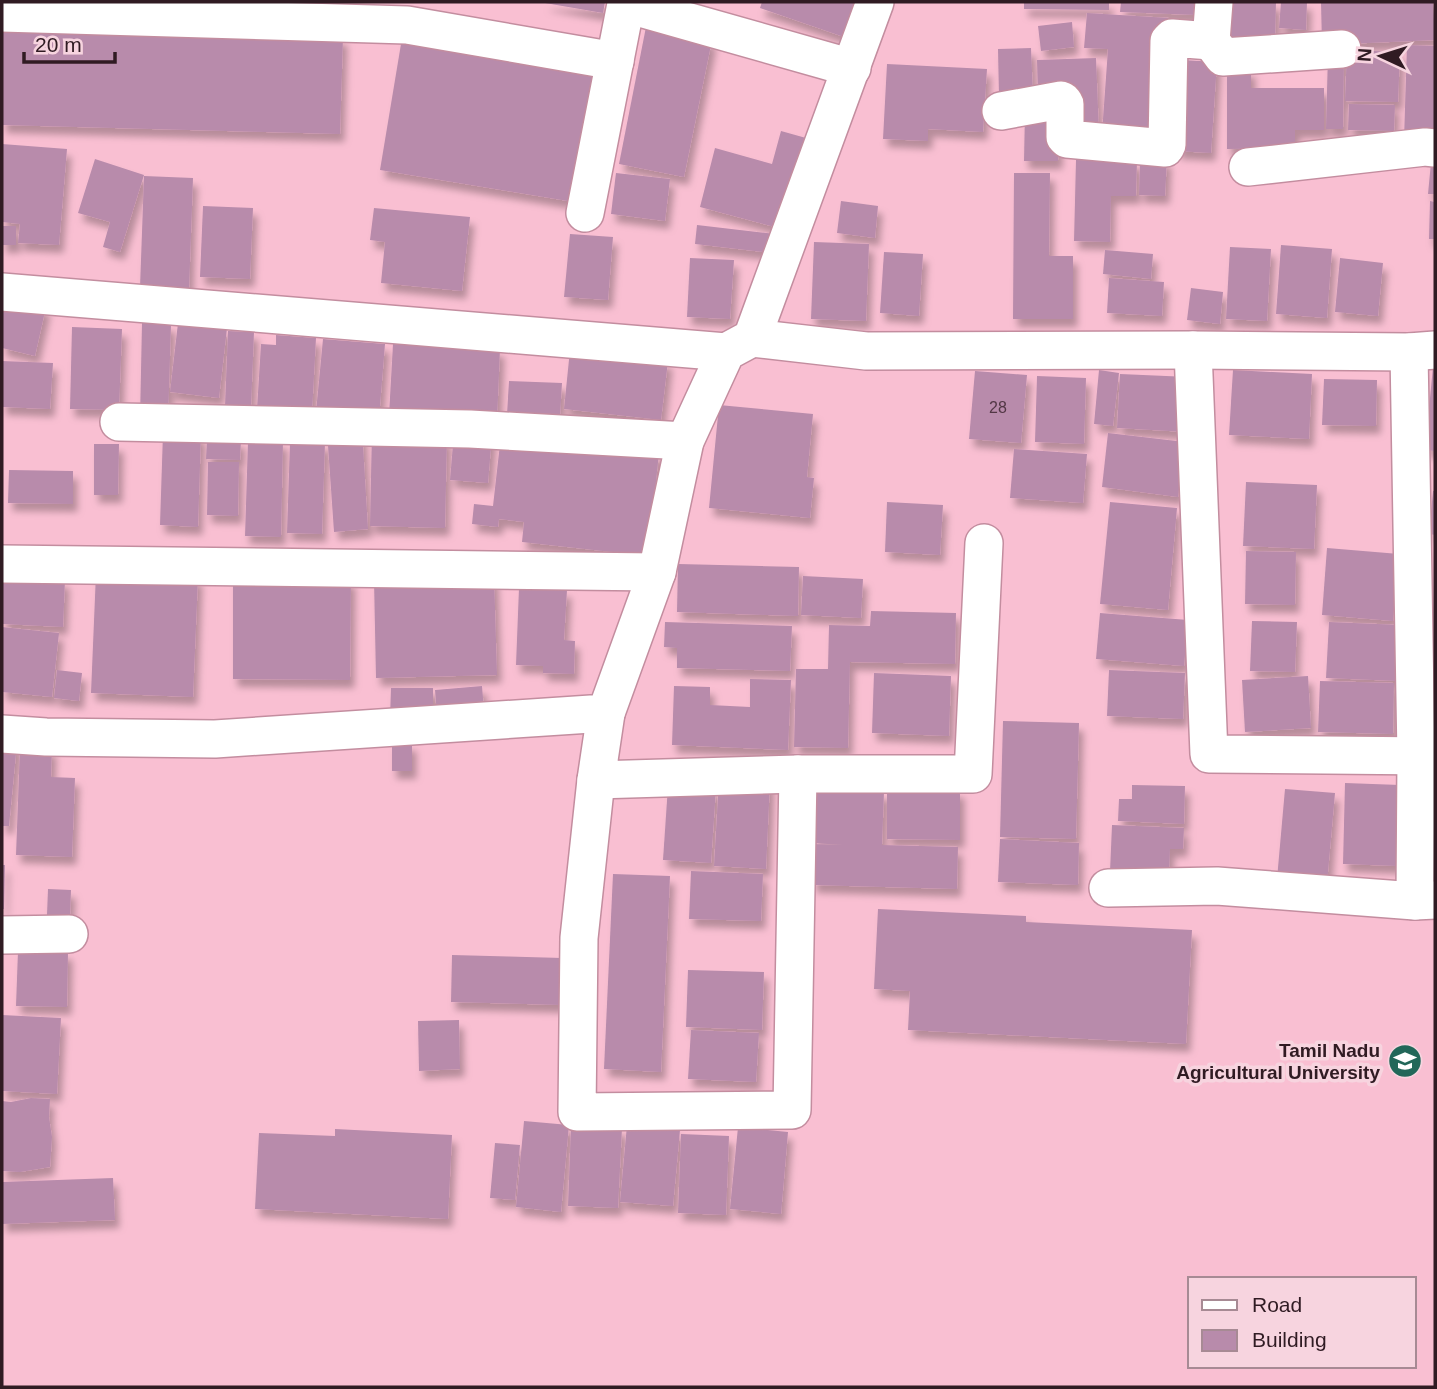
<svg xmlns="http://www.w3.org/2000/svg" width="1437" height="1389" font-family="Helvetica,sans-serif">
	<defs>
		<filter id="shadow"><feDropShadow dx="4.5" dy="8" stdDeviation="3.5" flood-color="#0004"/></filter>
	</defs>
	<rect width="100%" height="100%" fill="#f9bfd2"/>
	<!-- building -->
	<g fill="#b88bab" filter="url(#shadow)">
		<polygon points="545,2 605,2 603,13 545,3"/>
		<polygon points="762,2 859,2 847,38 760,8"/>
		<polygon points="1024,2 1109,2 1109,10 1024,9"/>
		<polygon points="1121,2 1198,2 1197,15 1120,12"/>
		<polygon points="1225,2 1276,2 1275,43 1224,42"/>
		<polygon points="1281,2 1307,2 1306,30 1279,28"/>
		<polygon points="1321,2 1433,2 1435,40 1322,45"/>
		<polygon points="1087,13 1169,18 1161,137 1102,133 1108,49 1084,48"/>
		<polygon points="1072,22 1074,47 1041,51 1038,26"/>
		<polygon points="2,27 343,37 340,134 2,125"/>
		<polygon points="646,27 712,40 684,177 619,164"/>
		<polygon points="402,38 596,70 574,202 380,170"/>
		<polygon points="1407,45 1435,46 1435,140 1404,139"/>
		<polygon points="1031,48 1033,95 999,97 998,49"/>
		<polygon points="1347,50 1400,52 1398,102 1345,101"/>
		<polygon points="1328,54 1344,55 1343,129 1326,129"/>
		<polygon points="1096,58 1099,133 1075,133 1038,95 1037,60"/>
		<polygon points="1182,60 1217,62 1211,153 1176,151"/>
		<polygon points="887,64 987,69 983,132 928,129 928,141 883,139"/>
		<polygon points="1227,69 1251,69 1251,88 1324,88 1324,130 1295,130 1295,148 1227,149"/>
		<polygon points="1349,104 1395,105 1394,131 1348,130"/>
		<polygon points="1025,111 1059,112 1058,161 1024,161"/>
		<polygon points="781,131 806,138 782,229 700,207 715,148 772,164"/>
		<polygon points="2,144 67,149 59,245 18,243 20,224 2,222"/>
		<polygon points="1432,152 1435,152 1435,194 1428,194"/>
		<polygon points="1140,158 1167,159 1165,196 1139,195"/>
		<polygon points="95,159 144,175 120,252 103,247 110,222 78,213"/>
		<polygon points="1076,160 1137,161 1136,196 1111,196 1110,242 1074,241"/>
		<polygon points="616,173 670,179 665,221 611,214"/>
		<polygon points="1014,173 1050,173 1049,256 1073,256 1073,319 1013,319"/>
		<polygon points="144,176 193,178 189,290 140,288"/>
		<polygon points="841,201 878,206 875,238 837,233"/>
		<polygon points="1430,201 1435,202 1435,239 1429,239"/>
		<polygon points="203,206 253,208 250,279 200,277"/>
		<polygon points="374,208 470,217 462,291 381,283 385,242 370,240"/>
		<polygon points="697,225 775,234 773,253 695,244"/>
		<rect x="2" y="226" width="14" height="19"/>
		<polygon points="570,234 613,237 608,300 564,297"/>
		<polygon points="814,242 869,244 866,321 811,319"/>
		<polygon points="1281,245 1332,249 1327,318 1276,314"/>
		<polygon points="1230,247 1271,249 1267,321 1226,319"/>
		<polygon points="1105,250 1153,254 1151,279 1103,274"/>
		<polygon points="884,252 923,254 919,316 880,313"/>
		<polygon points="690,258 734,260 730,319 687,317"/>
		<polygon points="1340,258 1383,263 1378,316 1335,312"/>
		<polygon points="1109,278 1164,282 1162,316 1107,313"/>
		<polygon points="1191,288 1223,292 1220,324 1187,320"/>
		<polygon points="2,297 46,307 35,356 2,348"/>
		<polygon points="142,323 171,324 168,420 140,419"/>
		<polygon points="178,323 227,328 219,398 170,392"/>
		<polygon points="72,327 122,329 119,410 70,409"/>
		<polygon points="228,331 254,332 251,407 225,406"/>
		<polygon points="276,335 316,338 312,413 257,409 261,344 276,345"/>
		<polygon points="323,339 385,344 379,418 316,412"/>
		<polygon points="393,344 500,349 497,420 389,415"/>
		<polygon points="570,350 668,361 661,420 564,409"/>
		<polygon points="2,361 53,363 50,409 2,407"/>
		<polygon points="1433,367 1435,367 1435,451 1425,450"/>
		<polygon points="1099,370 1119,373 1113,426 1094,424"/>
		<polygon points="1233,370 1312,374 1309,439 1229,435"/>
		<polygon points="975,371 1027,375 1021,443 969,439"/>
		<polygon points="1120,374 1189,377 1187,432 1117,428"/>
		<polygon points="1037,376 1086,378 1084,444 1035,442"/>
		<polygon points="1324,379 1377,380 1376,426 1322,425"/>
		<polygon points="509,381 562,383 560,416 507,414"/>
		<polygon points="719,405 813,414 807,477 814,478 810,518 709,508"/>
		<polygon points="362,428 368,529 334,532 327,431"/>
		<polygon points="372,429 447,438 445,528 370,526"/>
		<polygon points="454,432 492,435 488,483 450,480"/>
		<polygon points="163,433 201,434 198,527 160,525"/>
		<polygon points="1108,433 1185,442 1178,497 1102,487"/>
		<polygon points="501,435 659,453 648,556 522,542 524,522 499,519 498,527 472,524 474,504 493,506"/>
		<polygon points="207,439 241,440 240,460 206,459"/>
		<polygon points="248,440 283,441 281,537 245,536"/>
		<polygon points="290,442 325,443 322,534 287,533"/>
		<polygon points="94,444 119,444 118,495 94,495"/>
		<polygon points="1014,449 1087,454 1083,503 1010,498"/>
		<polygon points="208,462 239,462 238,516 207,515"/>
		<polygon points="9,470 73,471 73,504 8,503"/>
		<polygon points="1246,482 1317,485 1314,549 1243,546"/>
		<polygon points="1433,491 1435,491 1435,535 1429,534"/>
		<polygon points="887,502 943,505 940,555 885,552"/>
		<polygon points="1110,502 1177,508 1168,610 1100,604"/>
		<polygon points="1327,548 1399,554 1393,621 1322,615"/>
		<polygon points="1246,551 1296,552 1295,605 1245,604"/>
		<polygon points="678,564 799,567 798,616 677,612"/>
		<polygon points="96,573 198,577 193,697 91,693"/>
		<polygon points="494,576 497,675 376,678 374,580"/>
		<polygon points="803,576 863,579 861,618 801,615"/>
		<polygon points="2,577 65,580 63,627 2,624"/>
		<polygon points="233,578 351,579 350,680 233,679"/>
		<polygon points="519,588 567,590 564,640 575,641 574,674 543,673 543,666 516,665"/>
		<polygon points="871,611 956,613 955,664 850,662 848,748 794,747 796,669 828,669 829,625 870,626"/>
		<polygon points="1100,613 1188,620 1184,666 1096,659"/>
		<polygon points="1252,621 1297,622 1295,672 1250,671"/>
		<polygon points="665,622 792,626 790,671 677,668 677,648 664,647"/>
		<polygon points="1329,622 1401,625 1398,681 1326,678"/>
		<polygon points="2,627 59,633 52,697 2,692"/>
		<polygon points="57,670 82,673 79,701 54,698"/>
		<polygon points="1109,670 1185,673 1183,719 1107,716"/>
		<polygon points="874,673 951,676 949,736 872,733"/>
		<polygon points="1308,676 1311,728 1245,732 1242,680"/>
		<polygon points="750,679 791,680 788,750 672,745 674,686 710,687 710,705 750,707"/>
		<polygon points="1320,681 1394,683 1393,734 1318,732"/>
		<polygon points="482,686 484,711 437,715 435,690"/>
		<polygon points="391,688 433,688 433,720 390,719"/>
		<polygon points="1003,721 1079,723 1076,839 1000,837"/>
		<polygon points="2,741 17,743 9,826 2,826"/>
		<rect x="392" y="743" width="20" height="28"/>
		<polygon points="20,747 52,748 51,777 75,778 72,857 16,855"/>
		<polygon points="719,779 770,781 766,869 714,866"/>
		<polygon points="1345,783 1400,785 1398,866 1343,864"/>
		<polygon points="1132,785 1185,786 1184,824 1118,821 1119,799 1132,799"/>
		<polygon points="668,786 716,788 711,863 663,860"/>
		<polygon points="887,789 960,790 960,840 887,839"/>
		<polygon points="1285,789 1335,793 1327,883 1277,879"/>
		<polygon points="815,790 884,792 882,845 958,847 957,889 812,885 812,844 843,845 813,843"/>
		<polygon points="1112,825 1184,828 1183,849 1170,849 1169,875 1110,872"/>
		<polygon points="1000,839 1079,843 1078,885 998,882"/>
		<polygon points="2,865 5,865 4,909 2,909"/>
		<polygon points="691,871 763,874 761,921 689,919"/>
		<polygon points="613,874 670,876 661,1072 604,1069"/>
		<polygon points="48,889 71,890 70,916 47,915"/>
		<polygon points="878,909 1026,916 1026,922 1192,930 1186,1044 908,1030 910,991 874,989"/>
		<polygon points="18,951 68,952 67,1007 16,1006"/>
		<polygon points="452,955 562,958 561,1005 451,1002"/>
		<polygon points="688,970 764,972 762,1030 686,1027"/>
		<polygon points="2,1015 61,1018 57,1094 2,1091"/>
		<polygon points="459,1020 460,1069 419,1071 418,1021"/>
		<polygon points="691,1030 759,1033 756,1082 688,1079"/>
		<polygon points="31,1098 50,1099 49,1117 52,1137 50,1167 20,1172 2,1171 2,1101 11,1102"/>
		<polygon points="524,1121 569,1125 561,1212 516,1207"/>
		<polygon points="627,1125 680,1130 673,1206 620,1202"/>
		<polygon points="571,1126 622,1128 618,1208 568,1206"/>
		<polygon points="738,1127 788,1132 781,1214 730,1209"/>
		<polygon points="335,1129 452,1135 448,1219 255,1209 259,1133 335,1136"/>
		<polygon points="681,1134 729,1136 726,1215 678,1213"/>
		<polygon points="495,1143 520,1145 515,1200 490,1198"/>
		<polygon points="113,1178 115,1220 2,1224 2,1182"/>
	</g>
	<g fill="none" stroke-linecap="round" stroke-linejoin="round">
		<!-- minor casing -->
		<g stroke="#c38d9f" stroke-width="40">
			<g id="minor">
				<polyline points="1214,2 1211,41 1223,57 1342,49"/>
				<polyline points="2,13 407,25 615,61"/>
				<polyline points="1001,111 1061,100 1063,101 1065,104 1065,137 1067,139 1165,148 1167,145 1169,41 1172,38 1211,41"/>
				<polyline points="1248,167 1425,147 1435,148"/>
				<polyline points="585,213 626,4 852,68"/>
				<polyline points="2,292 726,352"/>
				<polyline points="752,338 866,351 1193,350 1409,352 1435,350"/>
				<polyline points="1193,350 1209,754 1435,756"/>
				<polyline points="1409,352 1416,756 1415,901"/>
				<polyline points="119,422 470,429 685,441"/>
				<polyline points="2,564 657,572"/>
				<polyline points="606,713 596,780 798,774 973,774 984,543"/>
				<polyline points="2,734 46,737 215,739 606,713 657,572 685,441 726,352 752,338 875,2"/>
				<polyline points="596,780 579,938 577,1112 792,1110 798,774"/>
				<polyline points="1108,888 1217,886 1415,901 1435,900"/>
				<polyline points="2,935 69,934"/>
			</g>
		</g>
		<!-- minor -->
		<use href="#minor" stroke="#fff" stroke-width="37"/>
	</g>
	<!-- icons -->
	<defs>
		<g id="university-disc" transform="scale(1.75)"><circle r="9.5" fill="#226759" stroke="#f7d4df"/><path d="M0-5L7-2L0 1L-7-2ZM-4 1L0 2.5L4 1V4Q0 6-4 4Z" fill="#fff"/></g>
	</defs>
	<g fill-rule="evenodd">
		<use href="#university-disc" x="1405" y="1061"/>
	</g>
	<g text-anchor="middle" stroke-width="7" stroke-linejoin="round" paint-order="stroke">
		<!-- number labels -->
		<g font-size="16" fill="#523745">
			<text x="998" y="413">28</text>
		</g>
		<!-- poi labels -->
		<g font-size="19" font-weight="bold" fill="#301b23" stroke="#f7d4df" text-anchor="end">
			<text x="1380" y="1057">Tamil Nadu<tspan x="1380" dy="22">Agricultural University</tspan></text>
		</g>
	</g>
	<!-- border -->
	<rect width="1437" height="1389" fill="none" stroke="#301b23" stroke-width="7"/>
	<!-- legend -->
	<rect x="1188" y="1277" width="228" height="91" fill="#f7d4df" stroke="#a78a94" stroke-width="2"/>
	<rect x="1202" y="1300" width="35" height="10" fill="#ffffff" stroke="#a78a94" stroke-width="2"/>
	<text x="1252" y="1312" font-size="21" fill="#301b23">Road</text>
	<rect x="1202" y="1330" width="35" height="21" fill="#b88bab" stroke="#a78a94" stroke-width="2"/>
	<text x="1252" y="1347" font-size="21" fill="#301b23">Building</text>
	<!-- north arrow -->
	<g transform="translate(1381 56) rotate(274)" stroke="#f7d4df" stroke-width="5" paint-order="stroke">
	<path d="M0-5L12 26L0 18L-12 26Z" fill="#301b23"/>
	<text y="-10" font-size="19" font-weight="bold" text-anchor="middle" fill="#301b23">N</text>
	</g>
	<!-- scale -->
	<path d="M24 52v10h91v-10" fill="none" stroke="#301b23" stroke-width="3.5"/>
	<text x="35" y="52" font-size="21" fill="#301b23" stroke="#f7d4df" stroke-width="5" paint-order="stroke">20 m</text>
</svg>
